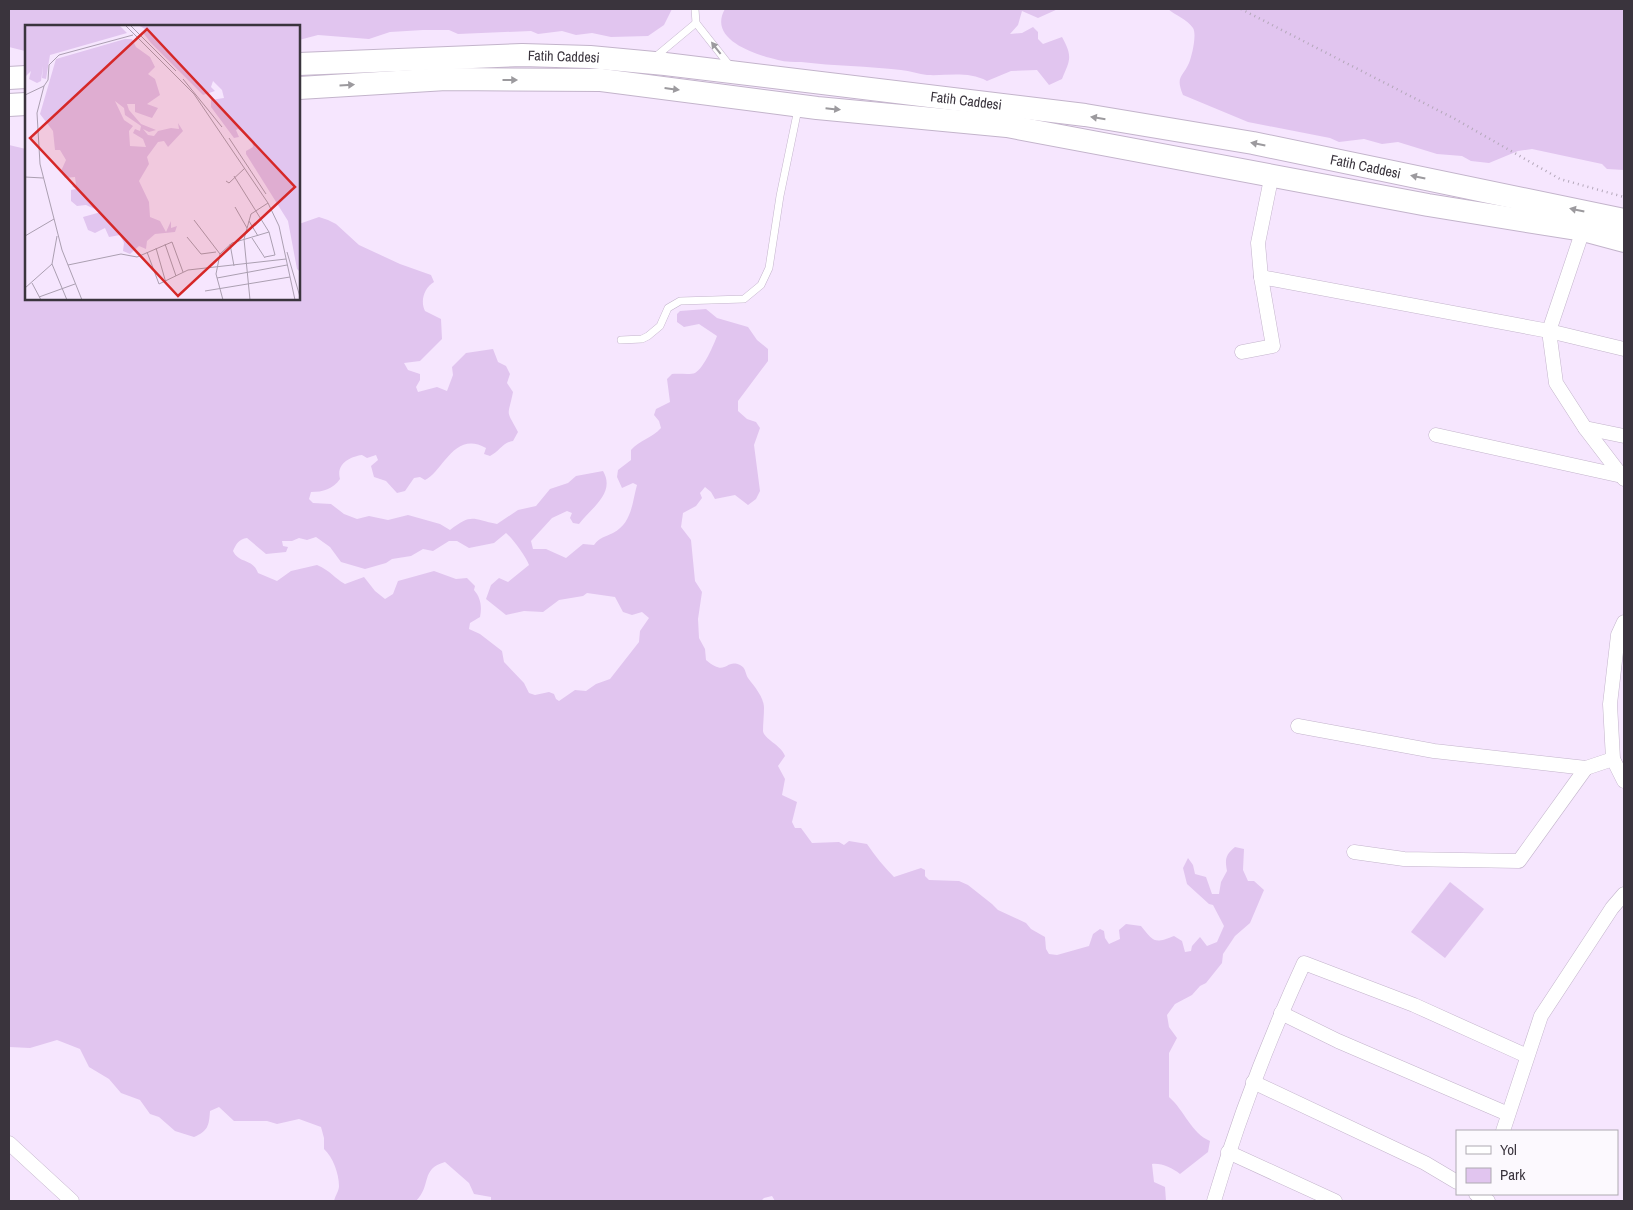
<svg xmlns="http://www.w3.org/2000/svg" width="1633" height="1210" font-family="'Archivo Narrow',sans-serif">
	<rect width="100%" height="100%" fill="#f6e6fe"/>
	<!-- green -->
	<g fill="#e1c5ef" fill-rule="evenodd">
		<polygon points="9,9 672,9 664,25 648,36 611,37 592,33 576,35 562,31 538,34 531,31 458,34 449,30 423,30 390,32 369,39 318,35 299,40 299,26 26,26 25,51 9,47"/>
		<path d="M725 9H1058L1038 18 1022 11 1018 25 1010 34 1022 33 1033 27 1038 32V39L1043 44 1062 37C1073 57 1070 60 1062 79L1049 85 1037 70 1011 71 987 81C968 71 948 76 927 75 919 74 910 71 901 70 868 66 834 66 801 62 794 62 786 62 778 60 757 55 707 40 725 9Z"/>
		<path d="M1168 9H1624V170L1607 169 1602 164 1532 149 1518 151 1489 163 1471 161 1462 156 1437 154 1398 142 1382 144 1364 139 1339 142 1330 138 1248 122 1183 95C1175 76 1183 77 1189 63 1192 56 1197 34 1193 28 1188 20 1175 15 1168 9Z"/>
		<path d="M9 145 26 149V299H299V224L319 217 328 220 336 224 359 245 400 264 431 275 434 282C424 288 420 301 425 311L441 319 442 339 420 361 404 363 408 370 420 374V380L416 387 418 392 437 387 447 391 453 375 452 367 466 353 493 349 498 362 506 366 510 374 507 383 513 392C508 418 505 408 518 432L513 441C503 442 499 452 490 456L484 454 486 448C454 430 443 472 425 480L420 477 414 478 405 491 397 493 386 481 374 477 371 466 378 460 376 455 367 458 362 455C349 457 336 464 340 479 333 489 323 492 311 492L309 499 313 503 331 504 344 514 357 519 369 516 388 520 408 515 440 524 450 530C472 513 472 519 497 524L518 510 536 506 550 489 568 483 576 476 603 471C616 493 591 508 579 524L573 523 570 518 572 513 567 511 552 518 531 541 533 549H546L566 558 583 544 594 545C600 537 605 537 613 533 632 523 632 503 637 485L633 483 622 488 617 477 618 470 631 460V450C640 440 652 438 661 428L659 421 654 415 656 409 670 402 667 379 672 374C678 373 690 375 695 373 704 368 714 344 717 336L699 324 684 327 677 322V314L680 311 706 309 717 318 748 327 757 340 768 349V361L738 401V411L747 419 756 422 760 428 754 445 760 491 756 499 748 505 735 495 715 499 711 492 705 487 700 493 702 498 696 506 683 513 681 527 691 540 695 581 702 592 698 619 699 638 705 649 706 660C727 678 725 658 740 665 746 668 745 673 748 678 754 686 764 697 764 708 764 715 763 724 763 731 764 739 781 745 785 756L778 766 785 779 782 795 797 802 792 822 795 828H801L812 843 839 842 844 845 849 841 867 844C875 856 884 867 894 877L921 868 925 870V876L929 880 959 881 968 885 992 904 998 910 1026 923 1031 929 1045 937 1046 949 1049 954 1057 955 1089 946 1093 934 1100 929 1104 931 1105 938 1109 944 1120 939 1119 930 1126 924 1141 926C1154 942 1154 944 1174 936L1182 941 1185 952 1191 951 1192 946 1200 937 1207 946 1217 942 1224 926 1213 905 1209 904 1187 884 1183 868 1188 858 1193 865 1195 874 1206 877 1212 894H1219L1221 882 1227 871C1225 860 1225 855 1235 847L1244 849 1243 870 1248 881H1254L1264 890 1250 923 1235 936 1223 954 1222 963 1206 983 1200 986 1192 995 1175 1004 1167 1015 1169 1027 1177 1038 1169 1053V1097C1185 1111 1191 1133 1210 1141L1208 1152 1180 1174C1172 1168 1162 1163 1152 1164L1154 1182 1165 1187 1166 1201H775L772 1196 764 1198 761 1201H491V1197L474 1194 469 1183 445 1162C420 1169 432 1185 416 1201H334C335 1196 339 1191 339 1186 339 1174 333 1157 324 1149V1138L321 1127 299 1119 277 1124 267 1121H234L219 1107 210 1111C209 1126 208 1131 194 1137L175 1131 159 1117 150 1114 140 1100 121 1093 109 1079 89 1067 80 1049 57 1040 30 1048 9 1047ZM506 533C513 539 526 557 529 565L508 582 499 578 491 585 486 599 506 615 524 611 543 612 559 600 583 596 587 593 615 597 623 612 632 615 642 612 649 618 640 631 639 642 610 679 596 684 586 691 575 690 559 701 556 699 554 694 549 692 535 695 529 693 524 683 504 662 502 651 480 634 469 629 470 623 480 617C482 607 481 598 474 590L475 586 467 578 456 579 434 571 398 581 393 594 385 599 375 591 364 577 345 584C334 578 331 571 317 565L291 571 277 581 258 573C253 558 239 564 233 551 236 544 239 539 247 538L266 554 286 552 288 547 283 546 282 541H292L299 538 307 540 316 537 330 547 341 562 365 569 386 563 392 559 411 556 423 549 433 551 449 541H457L469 548 494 543Z"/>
		<polygon points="1450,882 1484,909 1445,958 1411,932"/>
	</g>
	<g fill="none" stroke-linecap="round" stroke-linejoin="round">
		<!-- service casing -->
		<g stroke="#c3b4cb" stroke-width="8">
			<g id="service">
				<polyline points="695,9 696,23 730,66"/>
				<polyline points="654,58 696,23"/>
				<polyline points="621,340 642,339 648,336 660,326 668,308 680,301 744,299 761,285 769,268 780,196 798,109"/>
			</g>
		</g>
		<!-- minor casing -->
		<g stroke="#c3b4cb" stroke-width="15">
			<g id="minor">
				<polyline points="1583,230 1549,331 1556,383 1585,428 1624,479"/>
				<polyline points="1261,277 1549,331 1624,349"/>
				<polyline points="1242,352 1273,346 1261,277 1258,243 1272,174"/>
				<polyline points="1585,428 1624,436"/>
				<polyline points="1436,435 1622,476"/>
				<polyline points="1624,622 1618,635 1610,704 1613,759 1624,781"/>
				<polyline points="1298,726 1434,751 1586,768 1613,759"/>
				<polyline points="1354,852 1404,859 1519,861 1586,768"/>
				<polyline points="1281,1013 1338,1041 1508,1114"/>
				<polyline points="1253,1082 1425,1163 1457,1182"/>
				<polyline points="1503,1131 1541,1016 1612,908 1624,894"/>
				<polyline points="9,1143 72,1201"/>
				<polyline points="1228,1152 1335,1201"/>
				<polyline points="1476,1194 1488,1201"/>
				<path d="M1214 1201C1238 1119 1268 1041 1304 963L1414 1005 1527 1056"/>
			</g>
		</g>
		<!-- primary casing -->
		<g stroke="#c3b4cb" stroke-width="24">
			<g id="primary">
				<path id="s1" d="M299 64 522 55 590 57 665 64 1085 115 1253 143 1624 220"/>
				<polyline points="9,78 26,77"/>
				<polyline points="299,88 446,79 601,80 817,108 1007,126 1428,205 1583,230 1624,241"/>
				<polyline points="9,105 26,104"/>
			</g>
		</g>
		<!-- path -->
		<polyline stroke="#b4a8ba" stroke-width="2.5" stroke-dasharray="1 4" stroke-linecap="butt" points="1241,9 1455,119 1560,179 1624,197"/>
		<!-- service -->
		<use href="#service" stroke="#fff" stroke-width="7"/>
		<!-- minor -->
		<use href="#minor" stroke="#fff" stroke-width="14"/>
		<!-- primary -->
		<use href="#primary" stroke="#fff" stroke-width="22"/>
	</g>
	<!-- one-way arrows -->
	<defs><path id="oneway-solid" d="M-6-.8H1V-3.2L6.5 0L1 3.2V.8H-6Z" transform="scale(1.25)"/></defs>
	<g fill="#9c9a9e">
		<use href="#oneway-solid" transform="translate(716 48) rotate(-128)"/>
		<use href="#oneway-solid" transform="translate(510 80)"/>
		<use href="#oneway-solid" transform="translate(347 85) rotate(-3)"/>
		<use href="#oneway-solid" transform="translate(672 89) rotate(7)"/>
		<use href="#oneway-solid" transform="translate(833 109) rotate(6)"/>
		<use href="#oneway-solid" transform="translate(1098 118) rotate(-171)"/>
		<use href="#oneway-solid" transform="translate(1258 144) rotate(-169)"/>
		<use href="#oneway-solid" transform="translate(1418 177) rotate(-168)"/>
		<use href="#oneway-solid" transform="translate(1577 210) rotate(-168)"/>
	</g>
	<g text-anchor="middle" stroke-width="5" stroke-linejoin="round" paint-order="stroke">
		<!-- street labels -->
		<g font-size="14" fill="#3a343d" stroke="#fcf9fe">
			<text dy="5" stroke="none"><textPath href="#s1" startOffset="265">Fatih Caddesi</textPath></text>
			<text dy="5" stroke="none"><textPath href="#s1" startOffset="670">Fatih Caddesi</textPath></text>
			<text dy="5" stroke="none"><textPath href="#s1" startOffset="1075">Fatih Caddesi</textPath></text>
		</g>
	</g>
	<!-- overview -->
	<g transform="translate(25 25)">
		<rect width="275" height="275" fill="#f6e6fe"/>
		<path d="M0 0H94L102 8 25 30 21 54 17 53 18 41 16 56 12 58 4 54 6 46 0 52ZM113 0H275V247L272 244 263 196 221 129V126L228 122 227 115 213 104 211 105 214 112 209 113 186 82V75L199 73 197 65 188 56 186 62 190 66 178 70 126 18 119 9 120 4ZM100 14H107L111 22 125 32 130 42 123 49 130 54 135 70 122 79 133 83 127 93 110 87V79H102L104 85 116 99 131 105 124 107 118 104 123 110 129 111 133 106 146 103 154 104 153 98 158 106 143 122 139 116 133 117 122 132 124 139 114 156 124 177 125 192 135 196 141 207 146 196V203L152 201 150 207 130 209 122 216 121 224 114 221 105 229 98 226 99 218 95 210 84 212 80 203 70 208 63 205 58 192 76 187 61 180 52 181 46 176V165L51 164 47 161 51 160 50 152 40 153 36 146 41 135 35 125H30L28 106 15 89 31 34ZM90 76 99 83 100 90 116 101 115 106 110 104 108 108 118 114 121 122 105 121 104 106 108 101 99 95Z" fill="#e1c5ef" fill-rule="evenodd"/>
		<path fill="none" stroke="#ab9fb1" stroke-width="1" d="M100 0 169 69 243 178 254 201 270 275M105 0 151 46M158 54 197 102M19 61 12 88 15 139 37 225 57 275M0 70 19 61 23 55 24 40 34 30 108 10M204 113 241 169M209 151 244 207 250 230 240 232M0 152 18 153M201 156 204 158 220 143M210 182 222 203M169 195 195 229M224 196 233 211M0 211 29 194M162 212 176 229 191 227M227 213 240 233M140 219 151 251M205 219 209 241M131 223 141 258M122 227 134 259 163 245 261 234M262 227 275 272M27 239 42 275M43 240 96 229 112 232 147 217 158 247M192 253 262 240M7 258 16 275M0 263 27 239 32 211M180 266 265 252M14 272 50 259M198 275 191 249 195 229 207 218 244 207M225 275 219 214 226 189 243 178"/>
		<path fill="#d62828" fill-opacity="0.15" stroke="#d62828" stroke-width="2.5" d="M122 4 270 162 153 271 5 113Z"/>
		<rect width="275" height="275" fill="none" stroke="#3a343d" stroke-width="2.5"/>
	</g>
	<!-- border -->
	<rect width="1633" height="1210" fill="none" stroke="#3a343d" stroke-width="20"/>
	<!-- legend -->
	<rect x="1456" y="1130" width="162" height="65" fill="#fcf9fe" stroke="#aeaab1"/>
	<rect x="1466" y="1146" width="25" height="8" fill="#ffffff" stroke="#aeaab1"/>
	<text x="1500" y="1155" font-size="15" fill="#3a343d">Yol</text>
	<rect x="1466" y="1168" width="25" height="15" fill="#e1c5ef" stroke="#aeaab1"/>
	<text x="1500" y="1180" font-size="15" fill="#3a343d">Park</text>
</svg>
